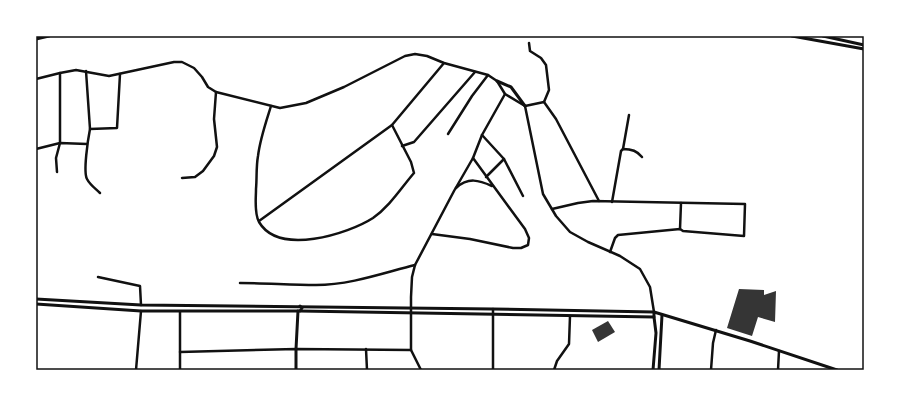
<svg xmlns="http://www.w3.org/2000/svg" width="900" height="406" font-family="Karla,sans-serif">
	<rect width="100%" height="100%" fill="#fff"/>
	<!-- building -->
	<g fill="#353535">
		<polygon points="739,289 764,290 764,295 776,291 775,322 758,317 752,336 727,328"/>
		<polygon points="608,321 615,332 598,342 592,330"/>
	</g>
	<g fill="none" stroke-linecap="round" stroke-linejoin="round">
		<!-- minor -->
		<g stroke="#111" stroke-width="2.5">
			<polyline points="529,43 530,51 541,58 546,65 549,90 544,102"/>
			<polyline points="86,71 90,129"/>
			<polyline points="36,79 60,73 76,70 109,76 174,62 182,62 194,68 202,77 208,87 216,92 280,108 306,103 344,87 405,56 415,54 427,56 444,63 488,75 497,81 505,94 525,106 543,194 556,216 570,232 588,242 620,256 640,269 650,287 654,312"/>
			<path d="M271 106C266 122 260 139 258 156 256 167 257 178 256 189 256 199 254 213 259 222 279 256 348 234 373 218 390 206 401 188 414 173L411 162 392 125 444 63"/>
			<polyline points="525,106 544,102 556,119 599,201"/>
			<polyline points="448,134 472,96 488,75"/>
			<polyline points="482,135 504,159 523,196"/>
			<polyline points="402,146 414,142 475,72"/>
			<polyline points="36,149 60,143 60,73"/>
			<polyline points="623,149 629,115"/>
			<polyline points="57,172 56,158 60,143 87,144"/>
			<polyline points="486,177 504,159"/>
			<polyline points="182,178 195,177 203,171 214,156 217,147 214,119 216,92"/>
			<path d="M456 188C468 177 479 180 492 186"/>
			<path d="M100 193C96 189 90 185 87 179 83 172 88 139 90 129L117 128 120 74"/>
			<path d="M612 202 621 151 623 149C632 149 637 151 642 157"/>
			<polyline points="552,209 578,203 593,201 745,204 744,236 683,231 680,229 618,235 615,238 610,252"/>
			<polyline points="259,221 392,125"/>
			<polyline points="680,229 681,203"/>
			<polyline points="432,234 470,239 513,248 521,248 528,245 529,238 525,229 473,158"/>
			<polyline points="98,277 140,286 141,305"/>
			<path d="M240 283C265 283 291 285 316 285 350 285 383 273 415 265"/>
			<polyline points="366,349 367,370"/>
			<polyline points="411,350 421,370"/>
			<polyline points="180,352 296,349 411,350 411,297 412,277 415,265 454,191 473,158 482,135 505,94"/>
			<polyline points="136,370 141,311"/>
			<polyline points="180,370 180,312"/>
			<polyline points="493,370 493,309"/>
			<polyline points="554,370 557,361 569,344 570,316"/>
			<polyline points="711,370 713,343 716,330"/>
			<polyline points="778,370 779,351"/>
		</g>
		<!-- tertiary -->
		<g stroke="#111" stroke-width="3">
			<polyline points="792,36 864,49"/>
			<polyline points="823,36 864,45"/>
			<polyline points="36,39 49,36"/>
			<polyline points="497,81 511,87 525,106"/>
			<polyline points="36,299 141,305 493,309 654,312 750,341 837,370"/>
			<polyline points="36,304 141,311 300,311 302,308 300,306"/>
			<polyline points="300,311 654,317"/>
			<polyline points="296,370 296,349 298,311"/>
			<polyline points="653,370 656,333 654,317 654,312"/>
			<polyline points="659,370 662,315"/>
		</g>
	</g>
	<!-- border -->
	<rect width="900" height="406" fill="none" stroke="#ffffff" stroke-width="74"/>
	<rect x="37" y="37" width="826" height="332" fill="none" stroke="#111" stroke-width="1.5"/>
</svg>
